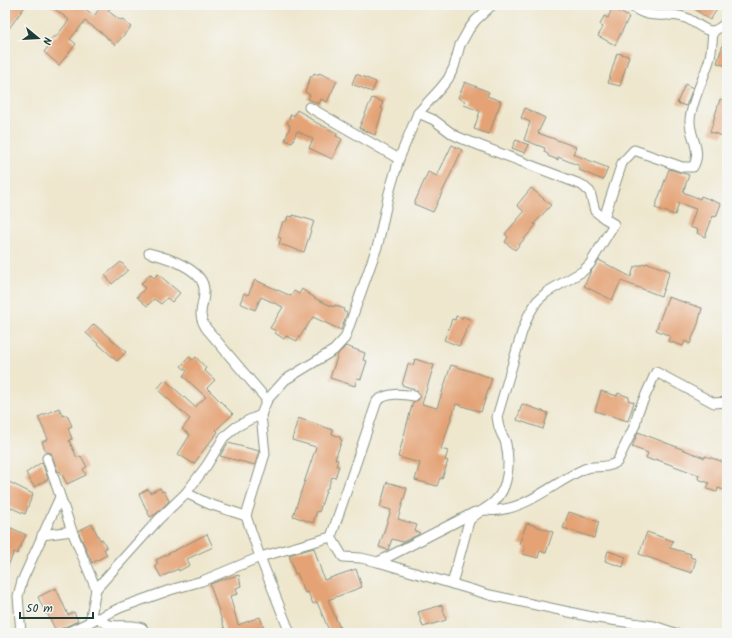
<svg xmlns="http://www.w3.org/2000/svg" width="732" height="638" font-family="Kalam,sans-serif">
	<rect width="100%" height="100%" fill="#f6f6f2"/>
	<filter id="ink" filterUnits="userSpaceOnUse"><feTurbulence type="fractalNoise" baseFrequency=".025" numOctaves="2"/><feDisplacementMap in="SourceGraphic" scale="8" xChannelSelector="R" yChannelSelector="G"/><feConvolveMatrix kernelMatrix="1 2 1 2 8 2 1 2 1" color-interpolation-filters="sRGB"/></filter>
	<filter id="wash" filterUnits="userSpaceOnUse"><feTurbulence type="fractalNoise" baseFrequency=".012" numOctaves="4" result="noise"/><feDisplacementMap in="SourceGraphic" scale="16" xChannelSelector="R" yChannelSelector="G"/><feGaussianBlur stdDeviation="0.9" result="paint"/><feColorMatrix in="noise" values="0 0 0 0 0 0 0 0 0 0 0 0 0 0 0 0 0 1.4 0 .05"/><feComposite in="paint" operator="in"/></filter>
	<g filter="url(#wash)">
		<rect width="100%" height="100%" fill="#eee7ce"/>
		<g id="blocks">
			<!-- building -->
			<g fill="#e4a275">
				<polygon points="5,5 26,5 5,34"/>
				<polygon points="50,5 81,5 94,16 102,5 113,5 108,11 120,20 122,19 131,27 115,45 106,37 106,36 85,21 70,39 76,44 59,65 44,52 49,46 46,44 54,36 55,38 69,20"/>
				<polygon points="689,5 720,5 710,20"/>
				<polygon points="612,8 629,17 615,45 598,36 603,27 600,25 604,16 608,18"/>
				<polygon points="725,38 727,39 727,66 717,63"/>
				<polygon points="617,53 629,56 620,86 608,83"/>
				<polygon points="314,73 318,75 319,73 337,81 327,102 321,99 319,104 308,99 310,95 305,92 311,76 313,76"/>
				<polygon points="356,74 376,82 372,92 352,84"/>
				<polygon points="465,82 489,92 487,96 501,101 489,134 474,129 480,111 464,105 465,101 458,98"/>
				<polygon points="685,84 693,88 686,106 677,103"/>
				<polygon points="372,98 383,102 381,108 383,109 375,135 359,128"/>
				<polygon points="720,99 727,102 727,125 723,136 710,132"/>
				<polygon points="525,108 545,118 538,133 576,147 573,154 608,168 603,180 579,170 580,166 558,157 558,160 548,156 548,154 544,152 545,148 524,140 530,122 521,118"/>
				<polygon points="297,110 309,117 309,118 317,123 337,133 336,136 342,139 332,159 309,148 313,139 297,131 292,143 285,140 290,127 289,126 290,125 287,123 291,114 294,116"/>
				<polygon points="516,140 529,145 525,153 512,148"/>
				<polygon points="452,145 462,150 433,212 414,204 428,172 437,176"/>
				<polygon points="669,169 689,175 683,192 700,199 701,196 721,204 716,217 713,216 705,237 697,233 698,230 690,227 696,209 679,203 675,215 655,208"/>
				<polygon points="531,188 551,205 534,224 536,225 515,250 505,242 508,237 505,234 524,212 517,205"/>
				<polygon points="293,215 314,221 304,252 279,244 281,238 278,237 283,221 286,222 288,216 293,217"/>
				<polygon points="599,260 631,277 634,267 648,263 670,271 661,296 621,281 612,300 584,286 591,271"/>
				<polygon points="121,262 128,270 112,284 105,275"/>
				<polygon points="150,274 154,278 158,274 180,293 172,302 167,298 161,304 154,299 147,306 137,297 145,288 141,284"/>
				<polygon points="255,280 291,296 294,291 299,294 302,289 316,299 334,307 335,305 344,309 343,311 347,313 341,330 313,317 297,341 286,336 284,339 275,333 276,331 270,328 283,307 261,297 255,310 240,303 244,293 248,295"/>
				<polygon points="668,297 702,308 698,324 690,344 685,341 683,346 668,341 670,336 656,330"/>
				<polygon points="456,316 462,318 463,316 471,320 459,346 444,340 452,319 455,320"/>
				<polygon points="94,324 126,352 117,361 86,333"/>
				<polygon points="346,346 365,353 363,360 367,361 361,379 357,378 355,386 330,378 338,354"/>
				<polygon points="189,357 193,360 196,357 206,368 204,370 215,380 207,388 233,414 216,430 218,432 202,452 194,464 178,454 190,435 182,429 190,419 157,389 165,380 195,407 206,397 183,376 187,371 181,366"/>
				<polygon points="415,359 434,365 422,404 437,408 451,365 492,378 481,412 456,404 441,449 448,451 445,460 448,461 442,479 440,478 437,486 415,480 420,463 398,457 413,402 418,400 420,397 417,390 402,385 408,364 413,365"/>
				<polygon points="601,391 617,396 618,393 629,397 628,400 634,402 628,421 595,411"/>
				<polygon points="522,404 548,413 543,429 517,420"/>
				<polygon points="59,408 63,416 67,415 72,426 68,428 72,439 69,440 77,458 81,456 87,467 83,469 86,475 67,484 60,471 58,472 52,456 51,453 46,452 42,442 48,439 38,417"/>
				<polygon points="298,418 333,430 332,434 340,437 340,439 342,440 335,459 338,460 336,466 339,466 335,478 332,477 328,488 327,488 319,512 317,511 313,523 293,516 316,447 292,440"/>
				<polygon points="638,432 705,458 705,456 727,463 727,480 724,490 718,488 717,492 707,489 709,483 698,479 699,475 655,459 654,461 646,458 648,453 632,447"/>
				<polygon points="228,443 259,451 255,465 220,456"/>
				<polygon points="42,462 48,479 34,487 26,473"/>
				<polygon points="9,482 33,494 25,514 5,505 5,491"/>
				<polygon points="387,482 407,488 398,519 417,525 415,531 420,533 419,534 403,542 392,539 388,550 379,547 391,510 380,507"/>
				<polygon points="160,488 162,492 164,491 169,501 156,514 150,517 139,494 148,489 150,493"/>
				<polygon points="569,512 599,522 594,538 563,528"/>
				<polygon points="527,523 553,532 546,553 540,551 538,558 523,554 526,546 519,544"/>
				<polygon points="92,524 100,540 102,539 107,548 104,549 107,555 92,563 78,531"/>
				<polygon points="5,525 26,535 17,554 14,552 5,573"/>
				<polygon points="647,532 673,541 670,548 691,554 690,557 696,559 692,573 670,566 670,565 639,554"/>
				<polygon points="207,534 213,547 187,559 190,565 179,571 178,569 161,577 155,566 158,564 156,560"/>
				<polygon points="314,548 324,580 356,569 362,587 328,600 342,633 330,633 317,602 313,604 308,592 305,593 297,573 295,574 289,555"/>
				<polygon points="608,551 626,557 623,567 605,561"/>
				<polygon points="239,575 241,586 236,588 238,594 230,596 238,625 260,617 266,633 219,633 225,630 210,584 224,579"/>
				<polygon points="56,588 68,615 74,612 78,621 56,631 47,613 46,614 38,597"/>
				<polygon points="442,605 446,620 423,627 418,612"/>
			</g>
		</g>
	</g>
	<g filter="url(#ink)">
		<use href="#blocks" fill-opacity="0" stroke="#869281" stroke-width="1"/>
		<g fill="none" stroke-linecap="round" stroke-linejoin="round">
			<!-- minor casing -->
			<g stroke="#869281" stroke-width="11">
				<g id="minor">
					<path d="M630 5C653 23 664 10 686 18 694 21 703 30 711 31 717 31 723 25 727 22"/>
					<polyline points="309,107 399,159"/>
					<polyline points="418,113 434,120 454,135 463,139 582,185 590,192 595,211 604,218"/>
					<path d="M149 253C165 257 206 269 204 292 204 307 196 312 206 328L267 400"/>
					<polyline points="47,458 72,531 96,589 90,622"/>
					<polyline points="186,493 209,504 246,516"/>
					<path d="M484 510C489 510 494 511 499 510 529 507 557 481 584 469 594 464 605 470 617 462L635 425 638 412 656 372 714 403 727 402"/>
					<polyline points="42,535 72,531"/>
					<path d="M331 537 377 401C388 392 402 394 414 396"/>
					<polyline points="378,562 475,512"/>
					<path d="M452 584 469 521C475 513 487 509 494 502 509 488 510 463 506 444 505 439 501 434 500 430 498 426 498 421 497 417L522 332 528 316 537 301 547 292 583 271 590 264 614 224 604 218 622 163 634 150 682 167H693C703 151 689 136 690 120 691 103 704 78 709 61 712 51 712 41 713 31"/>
					<polyline points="96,589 159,519 186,493 207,465 224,437 236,427 249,420 261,415"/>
					<path d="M97 618C114 631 121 623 139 627L142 628 146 633"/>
					<polyline points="21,633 18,596 22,581 60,497"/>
					<polyline points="66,633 122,607 170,590 202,581 260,557 331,537 343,557 361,558 378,562 490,595 597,618 654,626 675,633"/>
					<polyline points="290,633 260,557 246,516 265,454 261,415 267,400 285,380 334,350 345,338 378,244 389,193 399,159 418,113 440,89 448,79 454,67 460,45 469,29 476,20 492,5"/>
				</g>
			</g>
			<!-- minor -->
			<use href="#minor" stroke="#fff" stroke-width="9"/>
		</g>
	</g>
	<!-- margin -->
	<rect width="732" height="638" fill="none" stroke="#f6f6f2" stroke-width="20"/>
	<!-- north arrow -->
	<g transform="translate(38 38) rotate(108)" stroke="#f6f6f2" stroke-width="3" paint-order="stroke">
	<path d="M0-3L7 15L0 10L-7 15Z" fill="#1f3d34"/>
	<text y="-6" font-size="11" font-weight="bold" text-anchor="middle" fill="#1f3d34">N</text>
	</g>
	<!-- scale -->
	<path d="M20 612v6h73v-6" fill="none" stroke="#1f3d34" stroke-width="2"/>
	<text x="26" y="612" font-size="12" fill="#1f3d34" stroke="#f6f6f2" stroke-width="3" paint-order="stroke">50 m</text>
</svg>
